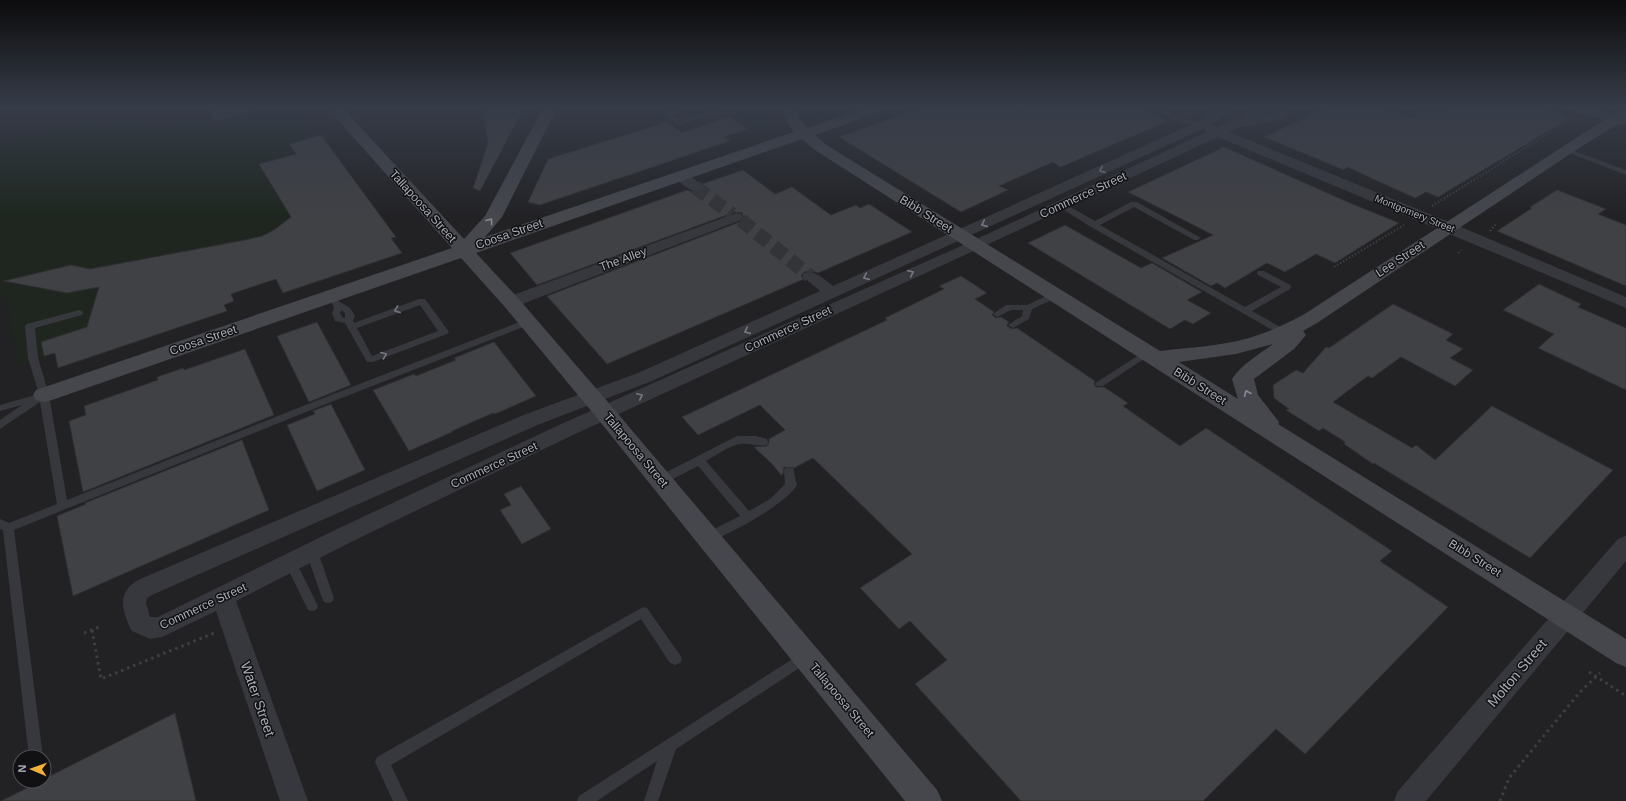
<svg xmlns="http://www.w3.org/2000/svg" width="1626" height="801" font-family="Helvetica,sans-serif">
	<rect width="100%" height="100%" fill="#161618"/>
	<!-- built -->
	<path fill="#222225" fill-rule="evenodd" d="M0 106H1626V801H0ZM20 757H44V781H20Z"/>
	<!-- green -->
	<g fill="#1e261f">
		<polygon points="724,106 766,106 764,130 761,131"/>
		<polygon points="809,106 841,106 815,115 812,114"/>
		<polygon points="295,109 315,137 321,135 396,237 391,239 402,253 283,293 274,277 248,275 254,287 231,294 234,301 224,305 227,311 58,368 55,353 18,365 7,302 0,296 0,143 93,121 94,129 139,118 149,133 203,120 209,130"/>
	</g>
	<!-- water -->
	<path fill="#2c353c" d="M1240 106H1270L1271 108 1269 111C1259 114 1248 112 1240 106Z"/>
	<!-- building -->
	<g fill="#404145" stroke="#303034">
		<polygon points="206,106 254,106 255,111 215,121"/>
		<polygon points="483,106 503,106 502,108 524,108 480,191 473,188 488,143"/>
		<polygon points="927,106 1134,106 1168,121 1061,167 1053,162 999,186 1008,190 961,212 839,137"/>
		<polygon points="1330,106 1377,106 1412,118 1425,109 1438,113 1450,106 1512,106 1517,107 1537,106 1547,108 1570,118 1438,197 1426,192 1415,198 1347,167 1344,170 1264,137"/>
		<polygon points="729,117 748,129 724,137 730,141 540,205 528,202 548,159 667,122 682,133"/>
		<polygon points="321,135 396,237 391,238 402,253 283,293 276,279 231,294 234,301 224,305 227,311 58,368 55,353 44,356 41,342 87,327 99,287 67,293 4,281 71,265 90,269 245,240 262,236 274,230 291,217 259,164 296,154 289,144"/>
		<polygon points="1224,147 1350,203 1399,223 1335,263 1316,254 1285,272 1267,263 1225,288 1217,283 1211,286 1162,258 1213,235 1128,192"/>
		<polygon points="743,170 775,194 792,187 831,215 856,205 860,208 869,204 912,232 818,273 812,271 804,272 801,276 804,279 607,364 547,296 742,221 744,218 742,213 735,212 537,285 510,253 687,190 693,192 700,191 704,187 702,184"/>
		<polygon points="1557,190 1606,209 1598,214 1626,225 1626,286 1497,231 1532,208 1530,207"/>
		<polygon points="1065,225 1141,268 1152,263 1202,292 1187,300 1211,313 1193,324 1185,320 1170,329 1028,243"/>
		<polygon points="961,276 987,293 975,299 994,312 992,315 996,318 1001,317 1009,322 1007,325 1007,326 1012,329 1017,328 1095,381 1094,384 1096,387 1104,387 1128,403 1123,406 1180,446 1206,428 1392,551 1380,561 1448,607 1305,754 1276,729 1203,801 1021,801 915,684 947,660 910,621 899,629 860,588 912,554 813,458 794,468 784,467 783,474 781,475 772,464 754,447 767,446 769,442 769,439 785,430 760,405 698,435 682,417 887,320 885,318 944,289 939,286"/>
		<polygon points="1539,284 1581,304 1578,307 1626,328 1626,390 1538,348 1554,334 1503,310"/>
		<polygon points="1393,304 1453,334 1446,340 1463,349 1450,358 1473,370 1455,386 1401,357 1372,378 1368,376 1333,402 1412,448 1416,445 1435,460 1492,406 1613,470 1530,558 1374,463 1373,464 1344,444 1345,442 1323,428 1319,431 1286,410 1289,409 1274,398 1273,385 1296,370 1303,373 1326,347 1329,348"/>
		<polygon points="317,322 351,385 309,402 277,336"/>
		<polygon points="494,342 536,396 495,414 493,413 452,431 452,432 409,451 373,390 414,374 416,376 456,360 454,358"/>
		<polygon points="245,349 274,415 83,492 69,421 86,415 84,406 158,380 157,377 183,368 184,370"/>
		<polygon points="331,404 365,470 317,491 287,425 315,414 313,411"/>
		<polygon points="242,440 269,510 73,596 57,516 86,504 85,503"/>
		<polygon points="521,486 551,529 522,544 500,510 511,505 504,494"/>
		<polygon points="175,713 196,801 1,801 41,781 44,781 44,779"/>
	</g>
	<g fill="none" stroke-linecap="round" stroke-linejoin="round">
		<!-- street-tunnel -->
		<g stroke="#333438" stroke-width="14" stroke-dasharray="14 7" stroke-linecap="butt">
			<polyline points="695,187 732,214"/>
			<polyline points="741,220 810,276"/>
		</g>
		<!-- path-far1 -->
		<g stroke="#3d3f44" stroke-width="2" stroke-dasharray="1.5 2" stroke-linecap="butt">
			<polyline points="1545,106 1555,108"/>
			<polyline points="1432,206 1570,120"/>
			<polyline points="1490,231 1496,224"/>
			<polyline points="1458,253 1461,250"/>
			<polyline points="1334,267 1404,225"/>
		</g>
		<!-- path -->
		<g stroke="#3d3f44" stroke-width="3" stroke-dasharray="2.5 4" stroke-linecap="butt">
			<polyline points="92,630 101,679 214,633"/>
			<polyline points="84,633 99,627"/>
			<polyline points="1589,672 1626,696"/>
			<polyline points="1500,801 1509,778 1580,692 1600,673"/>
		</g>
		<!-- lane -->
		<g fill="#37383d" fill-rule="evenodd">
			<polygon points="687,106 696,106 671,115 680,121 709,111 706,106 712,106 716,112 679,126 663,114"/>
			<polygon points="1145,106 1153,106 1184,119 1205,125 1202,127 1180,122"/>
			<polygon points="1566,148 1626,170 1626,175 1564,151 1562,150"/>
			<polygon points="1131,202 1137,202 1201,238 1197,240 1194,240 1134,207 1100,225 1245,307 1281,287 1258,275 1257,273 1258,271 1264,271 1290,285 1291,287 1290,289 1252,311 1291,333 1293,335 1291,337 1285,337 1091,227 1056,205 1057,203 1063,203 1095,221"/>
			<path d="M331 292 334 293 340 302 350 308 355 316 353 321 354 323 419 299H425L449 332 447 334 373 362H367L345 323 335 321 332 313 334 307 327 295ZM420 305 438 331 372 356 357 328ZM342 310 345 313V318L342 317 340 313Z"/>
			<polygon points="1055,292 1059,295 1058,297 1032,309 1029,319 1013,328 1008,325 1022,316 1023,310 1011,310 997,317 993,314 1006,305 1027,305"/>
			<polygon points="79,310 82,311 83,313 82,315 35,328 38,358 49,395 67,500 313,402 525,320 531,320 533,322 531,324 321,406 14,530 43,757 29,757 3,530 0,529 0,519 9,523 57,504 40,402 0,429 0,420 22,405 0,411 0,405 39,394 28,358 25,326 27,324"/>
			<polygon points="1147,350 1150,351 1152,353 1150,355 1103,386 1097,386 1095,384 1097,382"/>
			<path d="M737 436H756L767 439 768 442 767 445C759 447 749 443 741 444 732 444 715 456 706 461L749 511 770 499 785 484 784 471 785 468H793L797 485C785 505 730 534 708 542L704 540 702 537 704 534 740 516 698 466 665 483H657L656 480 657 477Z"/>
			<polygon points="312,547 316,549 318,552 334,598 332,602 328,603 324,602 322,598 306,552 308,549"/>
			<polygon points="291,558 295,560 318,606 316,610 312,611 308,610 285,563 287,560"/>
			<polygon points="643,607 647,608 680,655 682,659 680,663 675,665 670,663 641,619 391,765 408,801 393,801 375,762 377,757"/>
			<polygon points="805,651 810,653 812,657 810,661 676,749 658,801 644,801 657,761 597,801 577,801 579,796"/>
		</g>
		<!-- street -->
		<g fill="#37383d" fill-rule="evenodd">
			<path d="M1218 106H1230L1227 114 1210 125 1218 127 1230 121 1244 118 1246 114 1250 113 1268 115 1278 111 1277 106H1289L1290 112 1282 120 1239 127 1229 132 1454 224 1626 297V308L1218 137 980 248 573 435 351 542 236 601 308 801H280L216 611 162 637 150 639 132 631C122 611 116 593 138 580L526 414 638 373 820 291 802 276 804 273C816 270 824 279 833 286L1197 122 1217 109ZM1205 128 1207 132 970 242 559 425 335 530 158 617H150L146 603 147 598 154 594 540 424 652 381Z"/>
			<path d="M682 172C690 174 698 181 702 187L700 190C690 193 681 184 675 176L677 173Z"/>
			<polygon points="736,213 741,214 743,217 741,220 517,306 511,307 505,306 503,302 505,298"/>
			<polygon points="1626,536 1626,561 1426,801 1394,801 1398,791 1618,539"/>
		</g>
		<!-- secondary -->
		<path fill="#45474d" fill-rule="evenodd" d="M334 106H348L349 115 464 239 485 216 544 106H558L502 217 485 237 794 132 785 118 781 106H795L799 118 807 128 871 106H891L889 109 815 135 825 144 1160 351C1194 347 1229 346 1261 334 1276 329 1289 322 1303 315L1604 120 1564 109 1562 106H1584L1614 114 1626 109V125L1618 124 1582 146 1317 323 1303 331 1306 335 1294 349 1254 379 1258 395 1279 422 1278 424 1626 639V667L1616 663 815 150 802 139 476 253 518 298 613 408 937 790 942 801H905L597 418 504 306 461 258 52 400 44 402 36 400 33 395 36 390 452 248 337 119 335 116ZM1273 344C1258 355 1242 364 1232 379L1238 399 1179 362 1236 354Z"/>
	</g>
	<!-- one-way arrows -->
	<defs><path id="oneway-chevron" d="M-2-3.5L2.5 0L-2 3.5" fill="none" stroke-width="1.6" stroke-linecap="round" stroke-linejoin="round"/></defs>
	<g stroke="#757881">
		<use href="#oneway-chevron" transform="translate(1102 170) rotate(156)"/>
		<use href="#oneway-chevron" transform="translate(984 224) rotate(156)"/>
		<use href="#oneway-chevron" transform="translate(911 273) rotate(-24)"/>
		<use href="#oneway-chevron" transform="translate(866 277) rotate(156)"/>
		<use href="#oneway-chevron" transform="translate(397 310) rotate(160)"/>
		<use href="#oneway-chevron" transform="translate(747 331) rotate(156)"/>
		<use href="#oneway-chevron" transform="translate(384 355) rotate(-21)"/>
		<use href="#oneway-chevron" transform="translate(640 396) rotate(-25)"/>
	</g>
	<g stroke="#858993">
		<use href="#oneway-chevron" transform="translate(490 221) rotate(-54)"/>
		<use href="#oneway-chevron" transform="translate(1247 393) rotate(-113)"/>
	</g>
	<!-- sky -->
	<linearGradient id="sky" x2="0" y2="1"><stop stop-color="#0c0c0d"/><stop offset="0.49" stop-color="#363c48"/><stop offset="1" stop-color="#363c48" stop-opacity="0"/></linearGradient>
	<rect width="1626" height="218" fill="url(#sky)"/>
	<g text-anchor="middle" stroke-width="3" stroke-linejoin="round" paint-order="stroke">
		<!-- far-street labels -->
		<g font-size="10" fill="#a8adb8" stroke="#111113">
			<text transform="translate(1415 213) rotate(22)" y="4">Montgomery Street</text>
		</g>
		<!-- street labels -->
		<g font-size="12" fill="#a8adb8" stroke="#111113">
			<text transform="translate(1083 195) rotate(-25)" y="4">Commerce Street</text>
			<text transform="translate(423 206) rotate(48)" y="4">Tallapoosa Street</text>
			<text transform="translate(926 214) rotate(32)" y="4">Bibb Street</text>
			<text transform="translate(509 234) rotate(-19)" y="4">Coosa Street</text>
			<text transform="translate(623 259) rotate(-20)" y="4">The Alley</text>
			<text transform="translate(1400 259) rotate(-33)" y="4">Lee Street</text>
			<text transform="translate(788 329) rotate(-25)" y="4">Commerce Street</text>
			<text transform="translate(203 340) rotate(-19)" y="4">Coosa Street</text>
			<text transform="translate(1200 386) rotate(32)" y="4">Bibb Street</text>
			<text transform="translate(636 450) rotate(50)" y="4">Tallapoosa Street</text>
			<text transform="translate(494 465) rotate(-25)" y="4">Commerce Street</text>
			<text transform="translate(1475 558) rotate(32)" y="4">Bibb Street</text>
			<text transform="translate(203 606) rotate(-25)" y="4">Commerce Street</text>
			<text transform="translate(842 700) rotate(50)" y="4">Tallapoosa Street</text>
		</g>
		<!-- near-street labels -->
		<g font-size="14" fill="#a8adb8" stroke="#111113">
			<text transform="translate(1517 673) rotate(-50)" y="5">Molton Street</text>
			<text transform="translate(258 699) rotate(71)" y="5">Water Street</text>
		</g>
	</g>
	<!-- north arrow -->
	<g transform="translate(32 769) rotate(272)"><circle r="19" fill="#111113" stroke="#4d4f55"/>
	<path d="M0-3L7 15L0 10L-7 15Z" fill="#f2b134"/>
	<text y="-6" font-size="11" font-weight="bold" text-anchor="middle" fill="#a8adb8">N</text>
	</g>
</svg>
